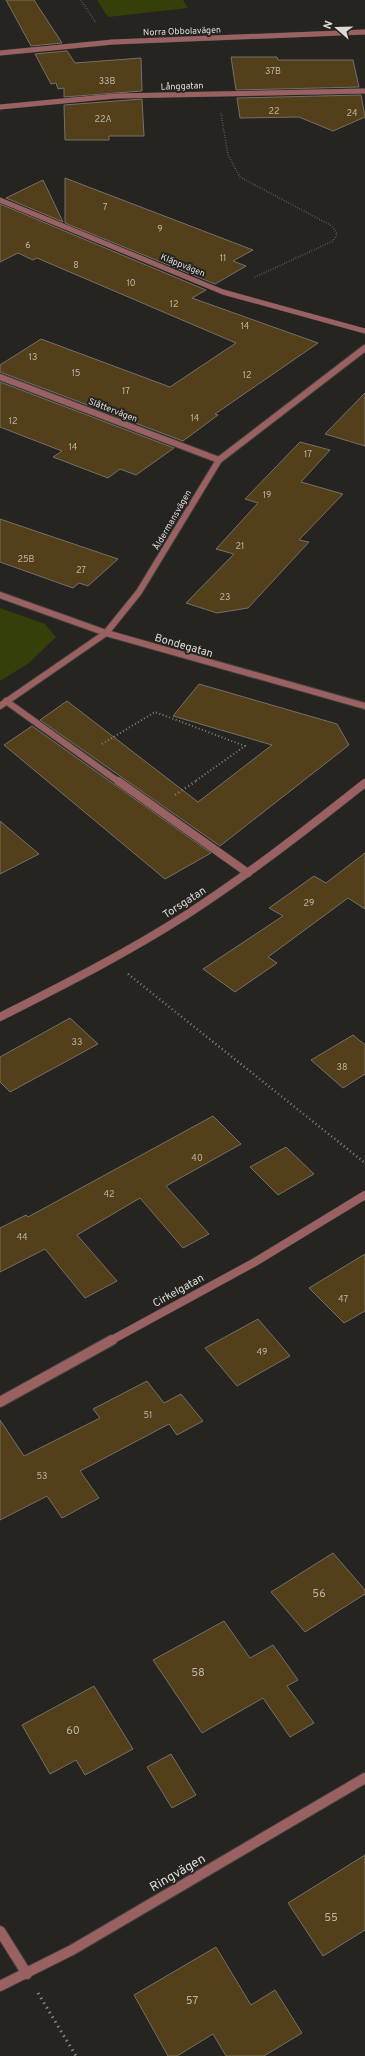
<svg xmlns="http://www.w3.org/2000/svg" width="365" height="2056" font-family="Overpass,sans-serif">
	<rect width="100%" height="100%" fill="#262420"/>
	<!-- green -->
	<g fill="#343f0a">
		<polygon points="97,0 183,0 188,8 108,17"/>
		<polygon points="0,608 45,624 56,637 29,663 0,681"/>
	</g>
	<!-- building -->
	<g fill="#533f19" stroke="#73706b">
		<polygon points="6,0 34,0 62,43 31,46"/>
		<polygon points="67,51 75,63 141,58 142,91 64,97 64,88 58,89 56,83 51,84 35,54"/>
		<polygon points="231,57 277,57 278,60 353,60 359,87 236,90"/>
		<polygon points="361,95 365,117 333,131 299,117 240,118 237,98"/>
		<polygon points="142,99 144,136 109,136 109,140 65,140 64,105"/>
		<polygon points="65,178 253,250 233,261 246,266 215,284 65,223"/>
		<polygon points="43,180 63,222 6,198"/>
		<polygon points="0,204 206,290 192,298 318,343 215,414 218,415 183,441 0,372 0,365 41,339 170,387 236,343 37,258 33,260 18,253 0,262"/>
		<polygon points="0,382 174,448 136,475 120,469 108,478 53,457 62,451 0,427"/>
		<polygon points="365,393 365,446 325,434"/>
		<polygon points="300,442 330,450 301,482 343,494 299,540 309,542 248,608 217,613 186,603 234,554 216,549 258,503 245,499"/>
		<polygon points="0,519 118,559 88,586 79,583 73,588 0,562"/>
		<polygon points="199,684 337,724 349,745 220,846 40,720 67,701 198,802 272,745 173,716"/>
		<polygon points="32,726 115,785 211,853 165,879 4,745"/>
		<polygon points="0,821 39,854 0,874"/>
		<polygon points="365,853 365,909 348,898 268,957 277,963 235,992 203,969 283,916 269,908 314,876 326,883"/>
		<polygon points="70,1018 98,1044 10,1092 0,1082 0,1057"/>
		<polygon points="353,1035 365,1045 365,1074 343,1088 311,1060"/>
		<polygon points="213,1116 241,1144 166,1186 209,1234 183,1248 140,1198 77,1235 117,1281 85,1298 45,1249 0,1272 0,1228 26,1215 28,1217"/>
		<polygon points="286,1147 314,1174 278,1195 250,1167"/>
		<polygon points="365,1254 365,1311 344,1323 309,1288"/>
		<polygon points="258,1319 290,1356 237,1386 205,1348"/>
		<polygon points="147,1381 164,1403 181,1394 203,1421 177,1435 169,1424 80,1471 99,1498 62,1518 47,1496 0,1520 0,1420 24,1456 100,1418 93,1409"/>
		<polygon points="333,1553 365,1590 365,1594 305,1632 271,1592"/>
		<polygon points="224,1621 250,1658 273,1645 298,1680 287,1686 314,1723 290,1737 263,1698 202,1733 153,1660"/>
		<polygon points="94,1686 133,1749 85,1775 76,1760 50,1774 22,1725"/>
		<polygon points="171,1754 196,1795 172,1808 147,1767"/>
		<polygon points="365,1855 365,1930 323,1956 288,1903"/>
		<polygon points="216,1947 251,2005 275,1990 302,2033 264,2056 226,2056 213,2034 177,2056 168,2056 134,1995"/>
	</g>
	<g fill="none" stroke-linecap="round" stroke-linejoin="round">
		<!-- service-far1 casing -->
		<g stroke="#43413d" stroke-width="8">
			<polyline id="service-far1" points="6,701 119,782"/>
		</g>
		<!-- service casing -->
		<g stroke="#43413d" stroke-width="9">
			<polyline id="service" points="118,781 248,873"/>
		</g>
		<!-- minor-far3 casing -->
		<g stroke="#43413d" stroke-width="5.5">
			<g id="minor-far3">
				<polyline points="0,107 115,96 365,91"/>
				<polyline points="0,200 223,292 365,331"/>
			</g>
		</g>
		<!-- minor-far2 casing -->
		<g stroke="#43413d" stroke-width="8">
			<g id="minor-far2">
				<polyline points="0,377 219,460"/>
				<polyline points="0,595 106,633 365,706"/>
				<polyline points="0,706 106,633 139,592 219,460 365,348"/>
			</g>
		</g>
		<!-- minor-far1 casing -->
		<g stroke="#43413d" stroke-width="9">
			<g id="minor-far1">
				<path d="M0 1017C63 985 127 953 186 915 249 874 307 829 365 783"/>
				<polyline points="110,1341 255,1262 365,1195"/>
			</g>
		</g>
		<!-- minor casing -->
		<g stroke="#43413d" stroke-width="12">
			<g id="minor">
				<polyline points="0,1402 112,1340"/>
				<polyline points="0,1931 27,1974"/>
				<polyline points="0,1986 72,1950 365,1778"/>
			</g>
		</g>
		<!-- tertiary casing -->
		<g stroke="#43413d" stroke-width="5.5">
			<polyline id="tertiary" points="0,53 113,42 365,32"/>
		</g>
		<!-- path-far3 -->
		<g stroke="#83827e" stroke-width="1.5" stroke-dasharray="0.5 2" stroke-linecap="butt">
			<polyline points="81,0 96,23"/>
			<polyline points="221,113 228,155 240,177 332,226 337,234 333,241 253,278"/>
		</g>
		<!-- path-far2 -->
		<polyline stroke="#83827e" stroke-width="2" stroke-dasharray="1 2.5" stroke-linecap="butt" points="102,744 155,712 245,746 194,782"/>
		<!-- path-far1 -->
		<g stroke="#83827e" stroke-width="2.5" stroke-dasharray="1 3" stroke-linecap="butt">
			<polyline points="175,795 196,781"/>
			<polyline points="128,974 365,1163"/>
		</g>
		<!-- path -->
		<polyline stroke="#83827e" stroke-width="3" stroke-dasharray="1.5 4" stroke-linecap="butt" points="38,1993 76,2056"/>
		<!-- service-far1 -->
		<use href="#service-far1" stroke="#996161" stroke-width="6"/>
		<!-- service -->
		<use href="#service" stroke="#996161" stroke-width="8"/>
		<!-- minor-far3 -->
		<use href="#minor-far3" stroke="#996161" stroke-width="5"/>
		<!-- minor-far2 -->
		<use href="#minor-far2" stroke="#996161" stroke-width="6"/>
		<!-- minor-far1 -->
		<use href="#minor-far1" stroke="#996161" stroke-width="8"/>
		<!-- minor -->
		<use href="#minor" stroke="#996161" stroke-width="10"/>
		<!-- tertiary -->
		<use href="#tertiary" stroke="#996161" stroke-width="5"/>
	</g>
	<g text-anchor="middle" stroke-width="4" stroke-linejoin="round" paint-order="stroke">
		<!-- far-street labels -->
		<g font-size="9" fill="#dcdbd8" stroke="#262420">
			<text transform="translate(182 31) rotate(-2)" y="3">Norra Obbolavägen</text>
			<text transform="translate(182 86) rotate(-2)" y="3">Långgatan</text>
			<text transform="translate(183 265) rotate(22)" y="3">Kläppvägen</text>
			<text transform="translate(113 410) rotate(21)" y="3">Slåttervägen</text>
			<text transform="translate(172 520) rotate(-60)" y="3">Åldermansvägen</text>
		</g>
		<!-- number labels -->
		<g font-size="9" fill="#bab4a8">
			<text x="273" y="74">37B</text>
			<text x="107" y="84">33B</text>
			<text x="274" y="114">22</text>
			<text x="352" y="116">24</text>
			<text x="103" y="122">22A</text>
			<text x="105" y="210">7</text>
			<text x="160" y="232">9</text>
			<text x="28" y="248">6</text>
			<text x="223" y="261">11</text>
			<text x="76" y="268">8</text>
			<text x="131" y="286">10</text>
			<text x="174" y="307">12</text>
			<text x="245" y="329">14</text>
			<text x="33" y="360">13</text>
			<text x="76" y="376">15</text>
			<text x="247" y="378">12</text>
			<text x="126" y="394">17</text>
			<text x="195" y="421">14</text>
			<text x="13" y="424">12</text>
			<text x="73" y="450">14</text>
			<text x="308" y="457">17</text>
			<text x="267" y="498">19</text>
			<text x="240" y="549">21</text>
			<text x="26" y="562">25B</text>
			<text x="81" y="573">27</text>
			<text x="225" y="600">23</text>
			<text x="309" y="906">29</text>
			<text x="77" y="1045">33</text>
			<text x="342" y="1070">38</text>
			<text x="197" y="1161">40</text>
			<text x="109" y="1197">42</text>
			<text x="22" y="1240">44</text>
			<text x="343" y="1302">47</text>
			<text x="262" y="1355">49</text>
			<text x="148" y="1418">51</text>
			<text x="42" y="1479">53</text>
		</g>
		<!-- street labels -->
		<g font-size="11" fill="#dcdbd8" stroke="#262420">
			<text transform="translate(184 645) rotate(16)" y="4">Bondegatan</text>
			<text transform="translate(184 902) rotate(-33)" y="4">Torsgatan</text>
			<text transform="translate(178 1290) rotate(-29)" y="4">Cirkelgatan</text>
		</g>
		<!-- near-number labels -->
		<g font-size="11" fill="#bab4a8">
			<text x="319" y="1597">56</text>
			<text x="198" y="1676">58</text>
			<text x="73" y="1734">60</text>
			<text x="331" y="1921">55</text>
			<text x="192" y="2004">57</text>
		</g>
		<!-- near-street labels -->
		<g font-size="13" fill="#dcdbd8" stroke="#262420">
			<text transform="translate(177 1872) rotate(-30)" y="5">Ringvägen</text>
		</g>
	</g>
	<!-- north arrow -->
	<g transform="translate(337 28) rotate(290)" stroke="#262420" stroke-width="3" paint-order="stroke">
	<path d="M0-3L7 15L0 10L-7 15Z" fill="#dcdbd8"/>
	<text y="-6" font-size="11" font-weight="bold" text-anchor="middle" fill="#dcdbd8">N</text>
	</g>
</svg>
